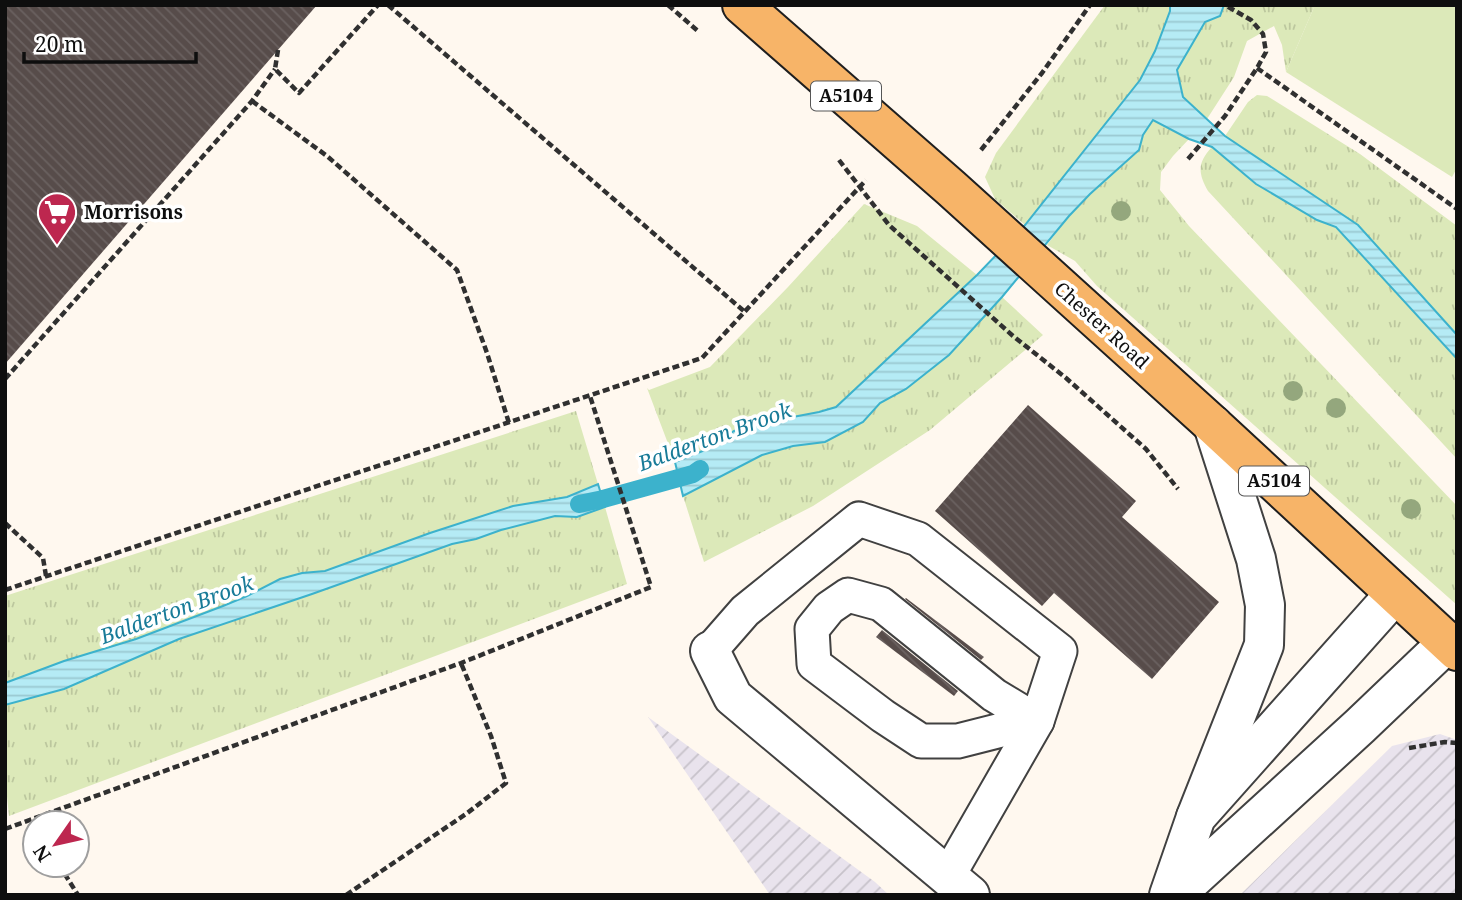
<svg xmlns="http://www.w3.org/2000/svg" width="1462" height="900" font-family="'Noto Serif',serif">
	<defs>
		<pattern id="industrial-furrows" width="10" height="10" patternUnits="userSpaceOnUse" patternTransform="scale(1.75)"><rect width="10" height="10" fill="#e9e3ed"/><path d="M-1 1l2-2M0 10L10 0M9 11l2-2" fill="none" stroke="#c7c2ca"/></pattern>
		<pattern id="grass-tufts" width="24" height="20" patternUnits="userSpaceOnUse" patternTransform="scale(1.75)"><rect width="24" height="20" fill="#dce9b9"/><path d="M3 7l-1-3M5 7V3M7 7l1-3M15 17l-1-3M17 17v-4M19 17l1-3" fill="none" stroke="#bcc79e"/></pattern>
		<pattern id="water-rules" width="6" height="5" patternUnits="userSpaceOnUse" patternTransform="scale(1.75)"><rect width="6" height="5" fill="#b5ebf5"/><path d="M0 2.5h6" fill="none" stroke="#9ac8d1"/></pattern>
		<pattern id="building-back-hatch" width="6" height="6" patternUnits="userSpaceOnUse" patternTransform="scale(1.75)"><rect width="6" height="6" fill="#574c4a"/><path d="M-1 5l2 2M0 0l6 6M5-1l2 2" fill="none" stroke="#6a6160"/></pattern>
	</defs>
	<rect width="100%" height="100%" fill="#fff8ef"/>
	<!-- industrial -->
	<g fill="url(#industrial-furrows)">
		<polygon points="648,717 875,882 889,895 770,895"/>
		<polygon points="1440,734 1457,740 1457,895 1240,895 1392,746"/>
	</g>
	<!-- grass -->
	<g fill="url(#grass-tufts)">
		<polygon points="1105,5 1170,5 1170,11 1155,51 1140,80 1025,225 995,199 985,177 996,153"/>
		<polygon points="1224,5 1315,5 1286,72 1282,45 1274,26 1247,41 1234,77 1207,119 1183,97 1177,70 1205,22 1220,16"/>
		<polygon points="1257,95 1267,96 1360,154 1457,226 1457,335 1358,225 1225,136 1248,102"/>
		<polygon points="1153,119 1189,139 1173,156 1161,172 1160,190 1189,226 1457,506 1457,605 1097,286 1075,261 1047,245 1069,216 1090,194 1139,150 1143,135"/>
		<path d="M1212 147 1256 184 1317 220 1336 227 1457 359V459L1208 191C1198 173 1197 163 1212 147Z"/>
		<polygon points="864,204 917,226 977,275 836,407 819,412 734,431 705,450 675,462 647,388 649,390 710,367 788,287"/>
		<polygon points="1002,297 1043,335 930,430 813,506 704,562 683,496 762,455 793,446 825,442 863,422 880,403 906,389 949,355"/>
		<polygon points="576,411 598,484 567,497 513,506 430,533 325,571 302,573 280,579 247,596 223,606 136,639 64,661 5,683 5,596"/>
		<polygon points="605,507 627,584 9,816 5,777 5,705 64,689 179,639 312,594 452,544 476,539 501,530 555,516 577,517"/>
	</g>
	<!-- park -->
	<polygon fill="#dce9b9" points="1315,5 1457,5 1457,168 1452,177 1286,72"/>
	<!-- water -->
	<g fill="url(#water-rules)" stroke="#3cb2cc" stroke-width="2">
		<polygon points="1170,5 1224,5 1220,16 1205,22 1177,70 1183,97 1225,136 1358,225 1457,335 1457,359 1336,227 1317,220 1256,184 1212,147 1189,139 1153,120 1143,135 1139,150 1090,194 1069,216 1002,297 949,355 906,389 880,403 863,422 825,442 793,446 762,455 683,496 675,462 705,450 734,431 777,420 819,412 836,407 977,275 1025,225 1140,80 1155,51 1170,11"/>
		<polygon points="598,484 605,507 577,517 555,516 501,530 476,539 452,544 312,594 179,639 64,689 5,705 5,683 64,661 136,639 223,606 247,596 280,579 302,573 325,571 430,533 513,506 567,497"/>
	</g>
	<g fill="none" stroke-linecap="round" stroke-linejoin="round">
		<!-- stream -->
		<polyline stroke="#3cb2cc" stroke-width="18" points="579,504 603,499 693,474 700,469"/>
	</g>
	<!-- building -->
	<g fill="url(#building-back-hatch)">
		<polygon points="5,5 317,5 5,364"/>
		<polygon points="1028,405 1136,501 1122,517 1219,602 1152,679 1054,593 1042,606 935,511"/>
		<polygon points="906,598 984,657 981,660 905,599"/>
		<polygon points="882,630 958,691 954,696 876,637"/>
	</g>
	<g fill="none" stroke-linecap="round" stroke-linejoin="round">
		<!-- lane casing -->
		<g stroke="#414141" stroke-width="37">
			<g id="lane">
				<polygon points="848,595 881,604 994,695 1037,721 958,741 921,741 883,716 814,664 812,629 829,608"/>
				<polyline points="710,651 745,611 859,519 918,539 1060,651 1037,721 948,876"/>
			</g>
		</g>
		<!-- street casing -->
		<g stroke="#414141" stroke-width="42">
			<g id="street">
				<polyline points="710,651 733,697 970,895"/>
				<polyline points="1196,817 1264,645 1265,605 1256,559 1213,425"/>
				<polyline points="1169,895 1196,817 1395,594"/>
				<polyline points="1175,895 1360,726 1447,643"/>
			</g>
		</g>
		<!-- primary casing -->
		<g stroke="#1f1f1f" stroke-width="42">
			<polyline id="primary" points="742,5 951,188 1213,425 1457,651"/>
		</g>
		<!-- path -->
		<g stroke="#303030" stroke-width="4.5" stroke-dasharray="7 3.5" stroke-linecap="butt">
			<polyline points="388,5 745,312"/>
			<polyline points="668,5 699,32"/>
			<polyline points="278,50 275,69 299,93 378,5"/>
			<polyline points="1257,68 1457,209"/>
			<polyline points="252,101 327,156 457,270 487,353 509,423"/>
			<polyline points="981,150 1042,73 1090,5"/>
			<polyline points="1188,159 1225,116 1257,68 1266,52 1263,34 1251,20 1225,5"/>
			<polyline points="839,160 889,225 1013,336 1066,378 1146,449 1178,489"/>
			<polyline points="5,379 252,101 275,69"/>
			<polyline points="5,523 43,558 46,576"/>
			<polyline points="5,590 702,358 866,180"/>
			<polyline points="1409,748 1445,742 1457,743"/>
			<polyline points="40,816 42,823"/>
			<polyline points="5,829 461,663 651,587 590,396"/>
			<polyline points="59,865 78,895"/>
			<polyline points="346,895 466,814 506,783 491,736 461,663"/>
		</g>
		<!-- lane -->
		<use href="#lane" stroke="#fff" stroke-width="33"/>
		<!-- street -->
		<use href="#street" stroke="#fff" stroke-width="38"/>
		<!-- primary -->
		<use href="#primary" stroke="#f7b468" stroke-width="38"/>
	</g>
	<!-- trees -->
	<g fill="#94a77d">
		<circle cx="1121" cy="211" r="10"/>
		<circle cx="1293" cy="391" r="10"/>
		<circle cx="1336" cy="408" r="10"/>
		<circle cx="1411" cy="509" r="10"/>
	</g>
	<!-- icons -->
	<defs>
		<g id="supermarket-pin" transform="scale(2.0125)"><path d="M0 17L-7.5 6A9.5 9.5 0 1 1 7.5 6Z" fill="#bd274f" stroke="#fff"/><path d="M-6-5.5h2.5l.6 2H6L4.5 2H-2.5L-4.4-4H-6ZM-1.5 3.2a1.3 1.3 0 1 0 .1 0ZM3 3.2a1.3 1.3 0 1 0 .1 0Z" fill="#fff"/></g>
	</defs>
	<g fill-rule="evenodd">
		<use href="#supermarket-pin" x="57" y="212"/>
	</g>
	<g text-anchor="middle" stroke-width="7" stroke-linejoin="round" paint-order="stroke">
		<!-- shield labels -->
		<g fill="#fff" stroke="#565656" stroke-width="2">
			<rect x="811" y="81.5" width="70" height="29" rx="5"/>
			<rect x="1239" y="466.5" width="70" height="29" rx="5"/>
		</g>
		<g font-size="18" font-weight="bold" fill="#0e0e0e">
			<text x="846" y="102">A5104</text>
			<text x="1274" y="487">A5104</text>
		</g>
		<!-- poi labels -->
		<g font-size="19" font-weight="bold" fill="#0e0e0e" stroke="#fff" text-anchor="start">
			<text x="84" y="219">Morrisons</text>
		</g>
		<!-- street labels -->
		<g font-size="19" fill="#0e0e0e" stroke="#fff">
			<text transform="translate(1102 325) rotate(42)" y="7">Chester Road</text>
		</g>
		<!-- water labels -->
		<g font-size="21" font-style="italic" fill="#187b98" stroke="#fff">
			<text transform="translate(715 437) rotate(-20)" y="7">Balderton Brook</text>
			<text transform="translate(177 610) rotate(-20)" y="7">Balderton Brook</text>
		</g>
	</g>
	<!-- border -->
	<rect width="1462" height="900" fill="none" stroke="#0e0e0e" stroke-width="14"/>
	<!-- north arrow -->
	<g transform="translate(56 844) rotate(236)"><circle r="33" fill="#ffffff" stroke="#9f9f9f" stroke-width="2"/>
	<path d="M0-5L12 26L0 18L-12 26Z" fill="#bd274f"/>
	<text y="-10" font-size="19" font-weight="bold" text-anchor="middle" fill="#0e0e0e">N</text>
	</g>
	<!-- scale -->
	<path d="M24 52v10h172v-10" fill="none" stroke="#0e0e0e" stroke-width="3.5"/>
	<text x="35" y="52" font-size="21" fill="#0e0e0e" stroke="#ffffff" stroke-width="5" paint-order="stroke">20 m</text>
</svg>
